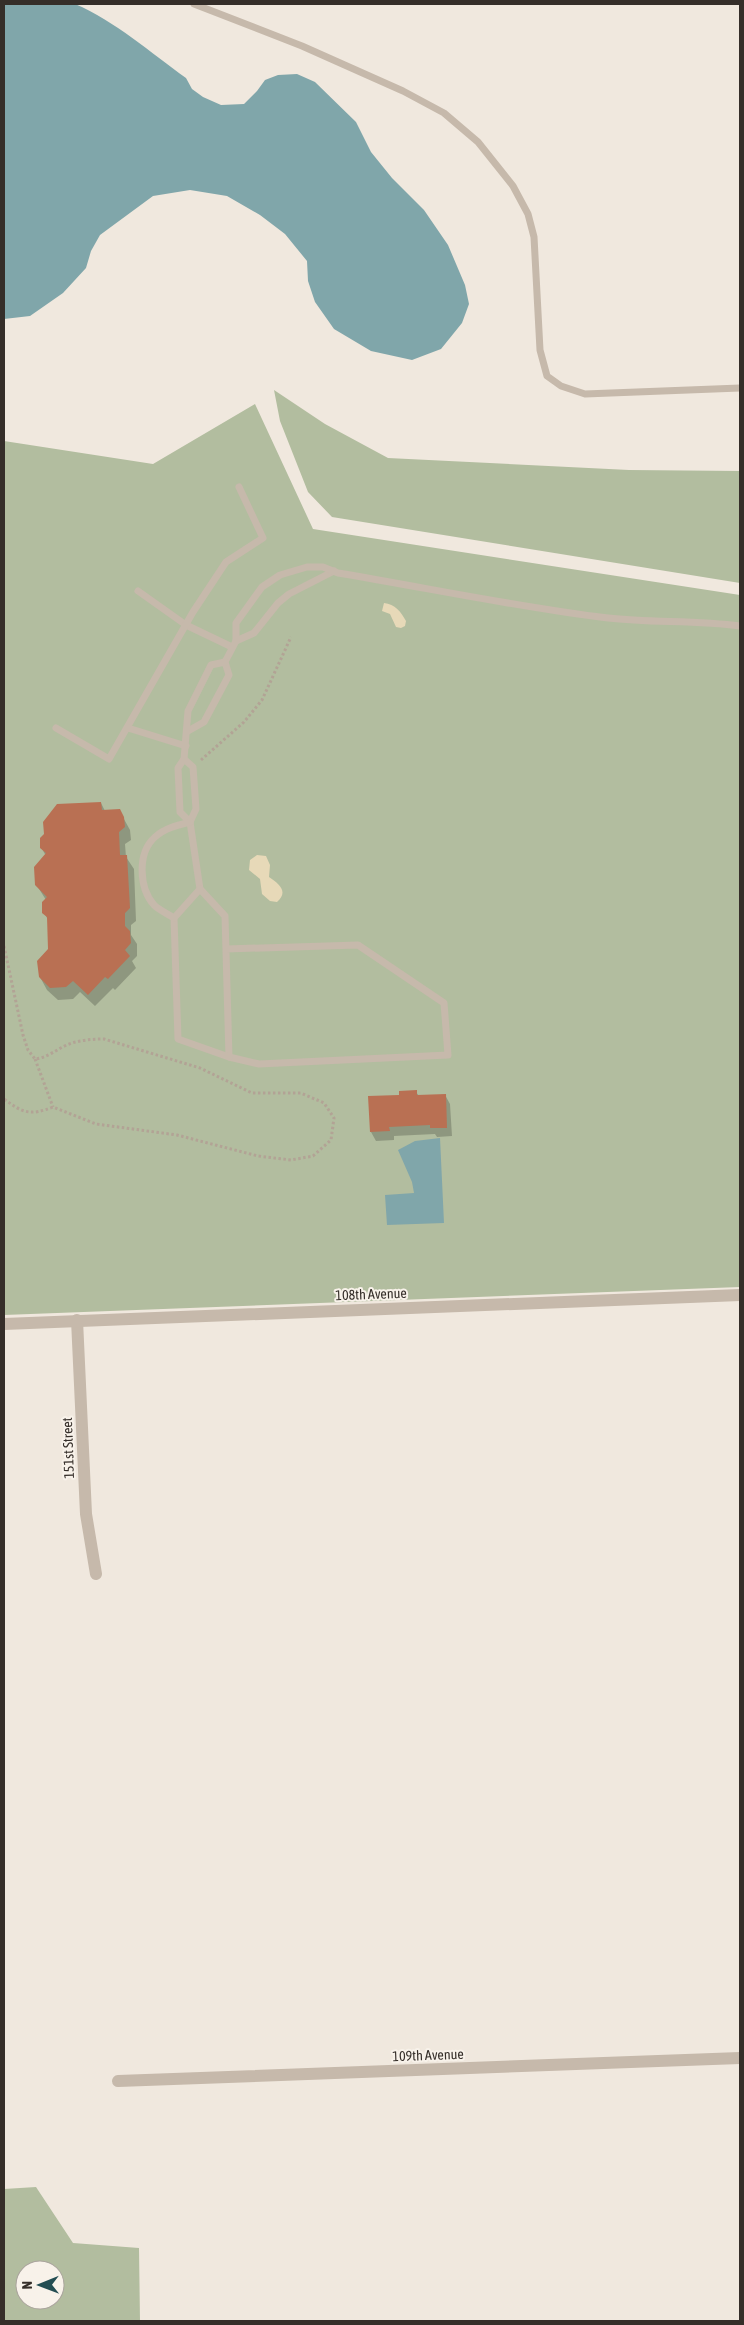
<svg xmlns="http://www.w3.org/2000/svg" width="744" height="2325" font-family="'Asap Condensed',sans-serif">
	<rect width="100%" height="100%" fill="#f0e8de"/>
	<!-- green -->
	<g fill="#b2bd9f" fill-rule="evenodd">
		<polygon points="274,390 325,424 388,458 629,470 740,471 740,583 332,517 308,492 280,421"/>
		<polygon points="255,404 313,529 740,595 740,1287 4,1315 4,441 153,464"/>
		<path d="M36 2187 73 2243 139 2248 140 2321H4V2189ZM25 2270H55V2300H25Z"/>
	</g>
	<!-- sand -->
	<g fill="#e7d9b8">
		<path d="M384 603C395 604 401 612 406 621L405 626 401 628 396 627 390 614 382 611Z"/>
		<path d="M257 855 266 856 270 865 269 877C279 884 289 891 277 902L270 901 262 894 260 879 249 870 250 860Z"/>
	</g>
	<!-- water -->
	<g fill="#80a6aa">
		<path d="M4 4H75C115 21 151 53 186 78L192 89 203 97 221 105 244 104 257 91 265 80 278 75 297 74 315 82 356 122 371 152 392 178 424 210 448 245 465 285 469 304 462 323 441 349 412 360 371 351 334 329 315 302 308 281 307 261 285 234 260 215 227 196 190 190 153 196 100 235 91 251 86 268 63 293 30 316 4 319Z"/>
		<polygon points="440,1138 444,1223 387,1225 385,1195 414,1193 412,1182 398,1150 415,1141"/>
	</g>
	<!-- shadow -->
	<g fill="#0003">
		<polygon points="101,803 105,811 119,810 130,830 131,840 125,844 126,857 134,869 136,921 131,925 131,935 137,944 137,956 132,961 136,968 115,990 113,988 95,1006 80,992 73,999 58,1000 47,990 40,977 49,950 48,920 44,912 46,900 36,884 46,856 41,847"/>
		<polygon points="416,1092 419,1096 445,1095 450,1104 452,1136 437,1137 435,1134 394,1136 394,1140 376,1141 371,1132 400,1096"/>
	</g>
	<!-- building -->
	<g fill="#b97053">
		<polygon points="101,802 102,810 120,809 124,817 125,827 119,832 120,855 127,855 130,908 125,913 125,926 130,931 131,943 125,950 130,956 108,979 105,977 88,995 73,981 66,987 50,988 39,977 37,961 48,949 47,917 42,913 42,902 47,897 35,885 34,867 46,853 40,848 40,838 44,834 43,822 57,804"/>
		<polygon points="417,1090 417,1095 446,1094 447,1128 430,1128 430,1125 389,1127 390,1131 370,1132 368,1096 399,1095 399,1091"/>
	</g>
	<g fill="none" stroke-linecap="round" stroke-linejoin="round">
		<!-- path -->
		<g stroke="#b2a395" stroke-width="3" stroke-dasharray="2.5 2.5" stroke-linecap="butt">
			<polyline points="201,760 244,722 262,700 291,637"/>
			<path d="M4 946 23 1035 28 1050 35 1059C48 1058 59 1047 72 1043 82 1040 93 1039 104 1039L200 1068 252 1093H301L324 1103 334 1118 331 1140 313 1156 291 1160 258 1156 177 1135 96 1124 53 1107C30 1116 23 1113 4 1099"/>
			<polyline points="35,1059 53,1107"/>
		</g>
		<!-- service -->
		<g stroke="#c6b9ab" stroke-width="7">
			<polyline points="194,4 302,46 403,91 444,113 478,142 513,186 528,214 534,237 540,350 547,376 561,386 585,394 740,388"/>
			<polyline points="138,591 186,625 232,647"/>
			<polyline points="236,641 254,633 278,603 289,594 334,571"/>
			<polyline points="56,728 109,759 193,612 226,562 263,538 239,487"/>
			<polyline points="128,728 186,746"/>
			<path d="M188 731 204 722 229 675 225 662 236 641V623L262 587 280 575 307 567H323L338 573C428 588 517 607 608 618 652 623 696 620 740 626"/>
			<polyline points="184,759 193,767 196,809 190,822 200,889 225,916 229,1057 259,1064 448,1055 444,1003 358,945 226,949"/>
			<polyline points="190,822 180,812 178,768 184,759 188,711 211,665 225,662"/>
			<polyline points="200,889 174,918 178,1039 229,1057"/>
			<path d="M174 918C168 914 159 910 154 905 139 888 137 853 155 837 165 828 178 825 190 822"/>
		</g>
		<!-- minor -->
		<g stroke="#c6b9ab" stroke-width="12">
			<polyline points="77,1320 86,1514 96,1574"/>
			<polyline points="118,2081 740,2058"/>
		</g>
		<!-- tertiary -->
		<polyline stroke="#c6b9ab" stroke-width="12" points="4,1324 740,1295"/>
	</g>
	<g text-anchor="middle" stroke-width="4" stroke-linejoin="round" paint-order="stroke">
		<!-- street labels -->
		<g font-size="14" fill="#352e29" stroke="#f8f2ea">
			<text transform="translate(371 1294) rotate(-2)" y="5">108th Avenue</text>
			<text transform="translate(68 1448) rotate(-92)" y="5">151st Street</text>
			<text transform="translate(428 2055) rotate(-2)" y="5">109th Avenue</text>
		</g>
	</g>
	<!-- border -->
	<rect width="744" height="2325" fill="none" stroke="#352e29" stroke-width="10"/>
	<!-- north arrow -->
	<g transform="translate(40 2285) rotate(269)"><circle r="24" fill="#f8f2ea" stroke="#aaa49d"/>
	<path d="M0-4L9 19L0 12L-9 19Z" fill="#234d52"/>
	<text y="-8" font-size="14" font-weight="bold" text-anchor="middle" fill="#352e29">N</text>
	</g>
</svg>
